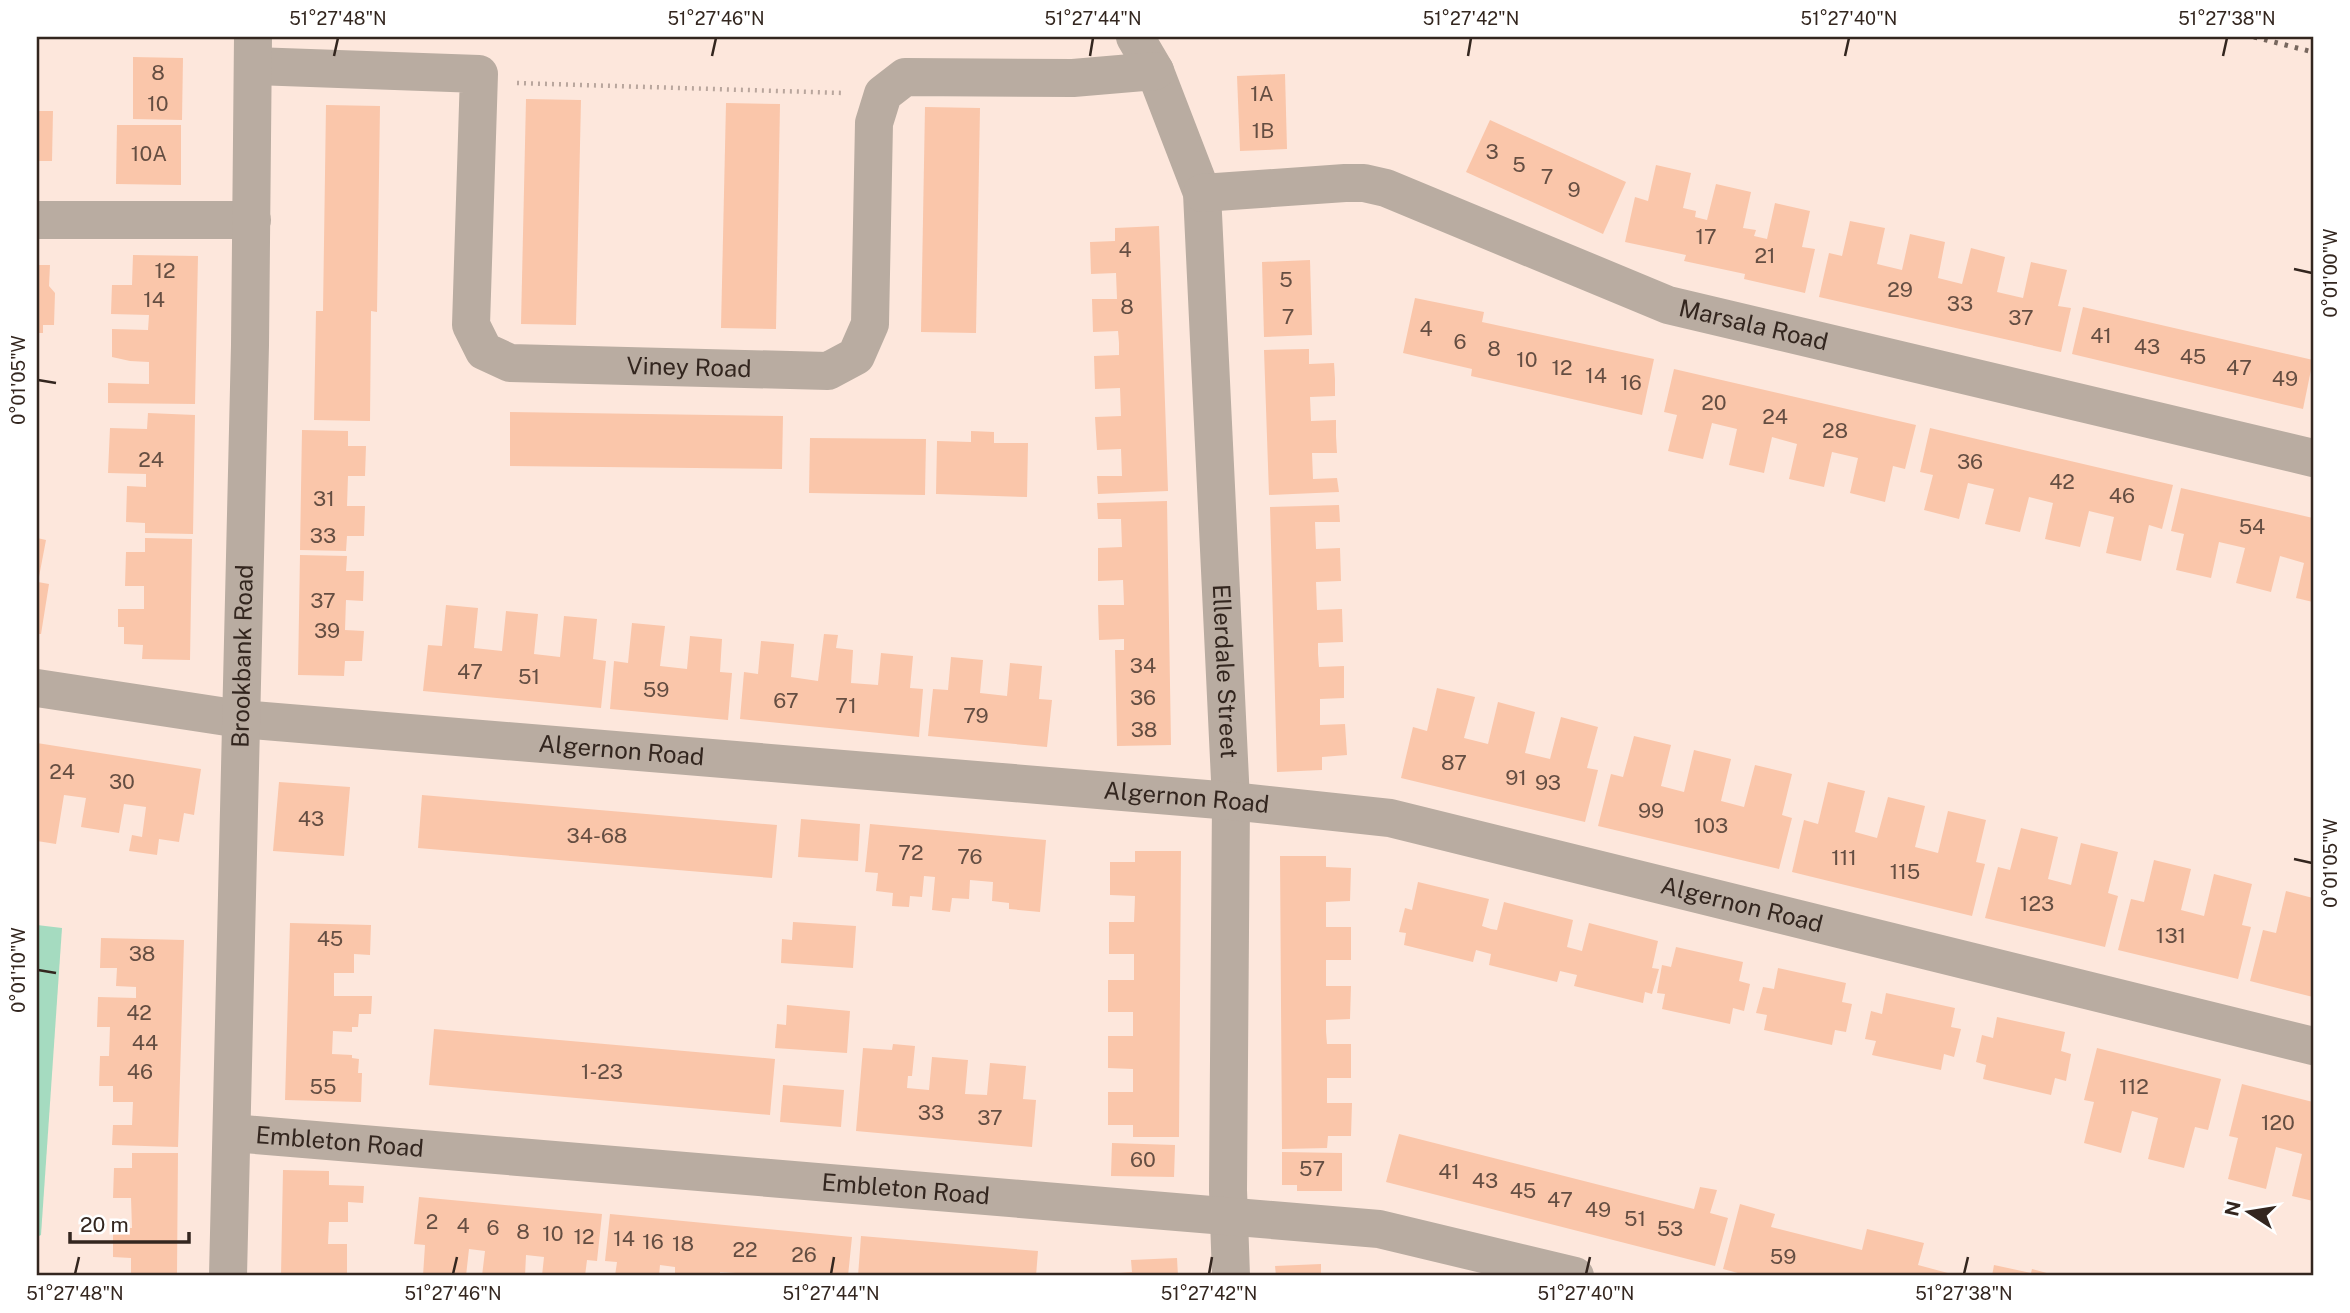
<svg xmlns="http://www.w3.org/2000/svg" width="2350" height="1313" font-family="'Public Sans',sans-serif">
	<rect width="100%" height="100%" fill="#fde7dc"/>
	<!-- green -->
	<polygon fill="#a5dbc0" points="37,925 62,928 41,1235 37,1237"/>
	<!-- building -->
	<g fill="#fac6aa">
		<polygon points="133,57 183,58 182,120 133,119"/>
		<polygon points="1285,74 1287,149 1240,151 1237,76"/>
		<polygon points="526,99 581,100 576,325 521,324"/>
		<polygon points="726,103 780,104 776,329 721,328"/>
		<polygon points="326,105 380,106 377,312 371,311 370,421 314,420 316,311 323,311"/>
		<polygon points="925,107 980,108 976,333 921,332"/>
		<polygon points="37,111 53,111 52,161 37,161"/>
		<polygon points="1490,120 1626,182 1603,234 1466,172"/>
		<polygon points="117,125 181,125 181,185 116,184"/>
		<polygon points="1656,165 1691,173 1683,208 1696,211 1695,217 1707,220 1716,184 1751,192 1743,228 1756,230 1754,236 1767,239 1775,203 1810,211 1802,247 1815,249 1805,293 1744,279 1745,274 1684,261 1686,255 1625,242 1635,197 1648,201"/>
		<polygon points="1850,221 1885,228 1877,264 1902,270 1910,234 1945,242 1938,278 1962,284 1971,248 2005,257 1997,292 2023,298 2031,262 2067,270 2058,306 2071,308 2061,352 1819,297 1829,253 1842,256"/>
		<polygon points="1159,226 1168,491 1098,494 1097,476 1122,476 1121,449 1097,450 1095,417 1121,416 1120,388 1095,389 1094,356 1119,355 1119,343 1118,331 1093,332 1092,299 1117,299 1116,273 1091,274 1090,242 1115,241 1115,228"/>
		<polygon points="133,255 198,256 195,404 108,403 108,383 149,384 149,362 130,361 112,357 112,329 148,330 149,315 111,314 112,285 132,285"/>
		<polygon points="1310,260 1312,335 1264,337 1262,262"/>
		<polygon points="37,265 50,265 49,286 55,293 54,325 43,325 43,333 37,333"/>
		<polygon points="1415,298 1484,312 1482,322 1654,359 1642,415 1471,376 1472,369 1403,353"/>
		<polygon points="2083,307 2313,360 2303,409 2072,354"/>
		<polygon points="1309,349 1309,364 1334,363 1335,379 1335,396 1310,397 1311,421 1336,420 1336,436 1337,453 1312,453 1313,479 1337,478 1339,492 1269,495 1264,350"/>
		<polygon points="1674,369 1916,425 1905,469 1893,466 1885,502 1850,493 1858,458 1832,452 1824,487 1789,479 1797,444 1772,437 1764,473 1729,465 1737,429 1712,423 1703,459 1668,451 1677,415 1664,412"/>
		<polygon points="510,412 783,416 782,469 510,466"/>
		<polygon points="148,413 195,415 193,534 145,533 145,523 126,522 127,486 146,487 146,474 108,473 110,428 147,429"/>
		<polygon points="1930,428 2173,485 2162,529 2149,525 2141,561 2106,553 2114,517 2089,511 2080,547 2045,539 2053,503 2029,497 2020,532 1985,524 1994,489 1968,483 1959,519 1924,510 1933,475 1920,472"/>
		<polygon points="302,430 348,431 348,446 366,446 365,476 348,476 347,506 365,506 364,536 347,536 346,551 300,550"/>
		<polygon points="971,431 994,432 994,443 1028,443 1027,497 936,494 937,441 971,442"/>
		<polygon points="810,438 926,439 925,495 809,493"/>
		<polygon points="2181,488 2313,518 2313,602 2296,598 2304,563 2280,556 2271,592 2236,583 2245,548 2219,542 2211,578 2176,570 2184,534 2171,531"/>
		<polygon points="1167,501 1171,745 1117,746 1115,650 1124,650 1124,639 1099,640 1098,605 1124,605 1123,580 1098,581 1098,548 1122,547 1121,519 1098,519 1097,503"/>
		<polygon points="1339,505 1340,522 1315,522 1316,549 1340,548 1341,581 1316,582 1317,610 1342,609 1343,642 1318,643 1318,654 1319,667 1344,666 1344,698 1320,699 1320,725 1345,724 1347,755 1322,757 1322,770 1277,772 1270,507"/>
		<polygon points="37,538 46,540 38,582 49,584 41,634 37,634"/>
		<polygon points="145,538 192,539 190,660 142,659 143,645 124,644 124,627 118,627 118,609 144,609 144,586 125,586 126,552 145,552"/>
		<polygon points="300,555 347,556 346,571 364,571 363,601 346,600 345,630 364,631 362,661 345,661 344,676 298,675"/>
		<polygon points="446,605 478,608 474,648 502,651 506,611 538,614 534,654 560,657 564,616 597,619 593,659 606,661 601,708 423,691 428,645 442,646"/>
		<polygon points="632,623 665,626 660,666 687,669 690,636 722,639 720,672 732,673 728,720 610,709 614,661 628,663"/>
		<polygon points="824,634 838,635 836,648 853,650 851,683 878,685 881,653 913,656 910,688 923,689 919,737 740,719 744,672 758,674 761,641 794,644 791,677 818,681"/>
		<polygon points="951,657 983,660 980,693 1007,696 1010,663 1042,666 1039,699 1052,700 1047,747 928,736 933,689 948,690"/>
		<polygon points="1437,688 1475,697 1464,738 1488,744 1498,702 1535,712 1525,753 1550,759 1561,717 1598,727 1587,768 1598,770 1585,822 1401,778 1413,727 1427,731"/>
		<polygon points="1634,736 1671,745 1661,786 1684,792 1694,750 1731,759 1721,801 1744,807 1755,765 1792,774 1782,815 1792,818 1779,869 1598,826 1611,774 1623,777"/>
		<polygon points="37,743 201,769 194,815 184,813 179,842 159,839 157,855 129,851 132,835 142,837 146,807 124,804 119,833 81,827 86,798 64,795 56,844 37,841 39,820 37,820"/>
		<polygon points="279,782 350,787 344,856 273,851"/>
		<polygon points="1828,782 1865,791 1855,832 1877,838 1888,797 1925,806 1915,847 1938,853 1948,811 1986,820 1976,862 1985,864 1972,916 1792,872 1804,820 1818,824"/>
		<polygon points="422,795 777,825 772,878 418,848"/>
		<polygon points="801,819 860,824 858,861 798,857"/>
		<polygon points="870,824 1046,840 1040,912 1009,909 1009,903 992,901 993,882 970,880 969,899 952,898 950,912 932,910 935,877 924,876 922,897 910,896 909,907 892,906 893,893 876,891 878,873 865,872"/>
		<polygon points="2021,828 2058,837 2048,879 2071,885 2081,843 2118,852 2108,893 2118,896 2105,947 1985,918 1998,867 2010,870"/>
		<polygon points="1135,851 1181,851 1179,1137 1133,1137 1133,1125 1108,1125 1108,1092 1133,1092 1133,1069 1108,1068 1108,1036 1133,1036 1133,1012 1108,1012 1108,980 1134,980 1134,954 1109,954 1109,922 1134,922 1135,896 1110,895 1110,862 1135,862"/>
		<polygon points="1280,856 1326,856 1326,867 1351,868 1350,901 1326,902 1326,927 1351,927 1351,960 1326,960 1326,986 1351,986 1350,1019 1326,1020 1326,1032 1327,1044 1351,1044 1351,1078 1327,1078 1327,1103 1352,1103 1351,1136 1328,1136 1327,1148 1282,1149"/>
		<polygon points="2154,860 2191,869 2181,910 2204,916 2214,874 2252,884 2242,925 2251,927 2238,979 2118,950 2131,899 2144,902"/>
		<polygon points="1418,882 1489,899 1482,926 1491,929 1497,930 1504,902 1573,920 1567,947 1582,951 1589,923 1658,941 1652,968 1659,969 1652,994 1645,992 1643,1003 1574,986 1577,975 1560,971 1557,982 1489,965 1491,954 1476,950 1473,962 1404,945 1406,933 1399,932 1405,908 1412,910"/>
		<polygon points="2286,891 2313,898 2313,997 2250,981 2263,930 2276,933"/>
		<polygon points="793,922 856,926 853,968 781,963 782,939 792,940"/>
		<polygon points="290,923 371,925 370,955 354,954 354,973 334,973 334,996 372,996 371,1014 359,1014 358,1027 352,1027 352,1032 333,1031 332,1054 352,1055 352,1058 359,1059 358,1073 362,1073 361,1102 285,1100"/>
		<polygon points="101,938 184,940 178,1147 112,1145 113,1125 132,1125 133,1102 113,1102 113,1086 99,1086 100,1056 109,1056 110,1027 97,1027 98,997 136,998 136,987 116,986 117,968 100,968"/>
		<polygon points="1676,947 1743,962 1739,981 1750,984 1744,1011 1733,1008 1730,1024 1662,1009 1665,994 1657,993 1662,965 1671,967"/>
		<polygon points="1778,968 1846,983 1842,1002 1852,1004 1846,1032 1835,1030 1832,1045 1764,1030 1767,1015 1756,1013 1763,987 1774,989"/>
		<polygon points="1886,993 1955,1008 1951,1027 1961,1029 1954,1057 1944,1054 1941,1070 1872,1055 1876,1041 1865,1039 1871,1011 1882,1014"/>
		<polygon points="787,1005 850,1011 847,1053 775,1048 777,1024 786,1025"/>
		<polygon points="1997,1017 2065,1032 2061,1051 2071,1054 2066,1081 2055,1078 2051,1095 1983,1079 1986,1065 1976,1062 1982,1035 1993,1038"/>
		<polygon points="434,1029 775,1059 770,1115 429,1085"/>
		<polygon points="893,1044 915,1046 912,1076 908,1076 907,1088 929,1090 932,1057 968,1060 965,1094 987,1095 990,1063 1026,1066 1023,1099 1036,1100 1032,1147 856,1131 863,1048 892,1050"/>
		<polygon points="2097,1048 2221,1079 2208,1130 2195,1127 2184,1168 2148,1159 2158,1118 2132,1111 2121,1153 2084,1143 2094,1102 2084,1100"/>
		<polygon points="2242,1084 2313,1102 2313,1201 2292,1196 2302,1154 2276,1147 2266,1189 2228,1179 2238,1138 2229,1136"/>
		<polygon points="783,1085 844,1090 841,1127 780,1122"/>
		<polygon points="1399,1134 1694,1209 1700,1187 1717,1190 1710,1213 1728,1218 1715,1266 1386,1182"/>
		<polygon points="1112,1143 1175,1145 1174,1177 1111,1176"/>
		<polygon points="1282,1152 1342,1153 1342,1191 1297,1191 1297,1185 1282,1185"/>
		<polygon points="132,1153 178,1153 177,1273 162,1273 162,1276 126,1276 126,1274 131,1274 131,1258 113,1257 113,1228 132,1228 131,1198 113,1198 114,1168 132,1168"/>
		<polygon points="283,1170 329,1171 329,1185 364,1186 363,1203 348,1202 348,1222 329,1222 328,1244 347,1244 347,1276 281,1276"/>
		<polygon points="419,1197 602,1214 597,1261 587,1260 585,1276 542,1276 544,1257 526,1255 525,1276 482,1276 485,1251 469,1249 466,1276 423,1276 425,1245 414,1244"/>
		<polygon points="1740,1204 1775,1214 1771,1227 1862,1250 1867,1229 1924,1243 1918,1265 1959,1276 1749,1276 1723,1269"/>
		<polygon points="610,1214 852,1237 848,1276 736,1276 736,1273 720,1272 720,1276 675,1276 675,1267 660,1265 659,1276 615,1276 617,1262 605,1261"/>
		<polygon points="861,1236 1038,1251 1036,1276 858,1276"/>
		<polygon points="1177,1258 1178,1276 1107,1276 1107,1274 1132,1272 1131,1260"/>
		<polygon points="1321,1264 1321,1276 1276,1276 1275,1266"/>
		<polygon points="1994,1265 2031,1273 2032,1269 2058,1276 1992,1276"/>
	</g>
	<g fill="none" stroke-linecap="round" stroke-linejoin="round">
		<!-- path -->
		<polyline stroke="#b9a69d" stroke-width="4.5" stroke-dasharray="2 5" stroke-linecap="butt" points="517,83 844,93"/>
		<!-- minor -->
		<g stroke="#b9aca1" stroke-width="38">
			<path id="s1" d="M1135 37 1155 71 1202 193 1231 801 1228 1190 1231 1276"/>
			<path id="s2" d="M253 66 479 74 471 325 484 351 510 363 828 371 856 356 870 324 874 123 883 94 905 77 1073 78 1155 71"/>
			<path id="s3" d="M1202 193 1345 183H1364L1386 188 1668 305 2313 458"/>
			<polyline points="37,220 252,220"/>
			<path id="s4" d="M37 688 240 719 1231 801 1390 818 2313 1046"/>
			<path id="s5" d="M232 1133 1379 1229 1575 1276"/>
			<path id="s6" d="M228 1276 250 345 253 37"/>
		</g>
		<!-- rail -->
		<polyline stroke="#77675e" stroke-width="5" stroke-dasharray="3.5 7" stroke-linecap="butt" points="2254,37 2313,52"/>
	</g>
	<!-- ticks -->
	<path fill="none" stroke="#33261f" stroke-width="2.5" d="M334 56 338 38M712 56 716 38M1090 56 1093 38M1468 56 1471 38M1845 56 1849 38M2223 56 2227 38M2294 269 2312 273M38 380 56 383M2294 859 2312 863M38 970 56 973M75 1274 79 1257M453 1274 457 1257M831 1274 834 1257M1209 1274 1212 1257M1586 1274 1590 1257M1964 1274 1968 1257"/>
	<g text-anchor="middle" stroke-width="7" stroke-linejoin="round" paint-order="stroke">
		<!-- number labels -->
		<g font-size="21" fill="#654e42">
			<text x="158" y="80">8</text>
			<text x="1262" y="101">1A</text>
			<text x="158" y="111">10</text>
			<text x="1263" y="138">1B</text>
			<text x="1492" y="159">3</text>
			<text x="149" y="161">10A</text>
			<text x="1519" y="172">5</text>
			<text x="1547" y="184">7</text>
			<text x="1574" y="197">9</text>
			<text x="1706" y="244">17</text>
			<text x="1125" y="257">4</text>
			<text x="1765" y="263">21</text>
			<text x="165" y="278">12</text>
			<text x="1286" y="287">5</text>
			<text x="1900" y="297">29</text>
			<text x="154" y="307">14</text>
			<text x="1960" y="311">33</text>
			<text x="1127" y="314">8</text>
			<text x="1288" y="324">7</text>
			<text x="2021" y="325">37</text>
			<text x="1426" y="336">4</text>
			<text x="2101" y="343">41</text>
			<text x="1460" y="349">6</text>
			<text x="2147" y="354">43</text>
			<text x="1494" y="356">8</text>
			<text x="2193" y="364">45</text>
			<text x="1527" y="367">10</text>
			<text x="1562" y="375">12</text>
			<text x="2239" y="375">47</text>
			<text x="1596" y="383">14</text>
			<text x="2285" y="386">49</text>
			<text x="1631" y="390">16</text>
			<text x="1714" y="410">20</text>
			<text x="1775" y="424">24</text>
			<text x="1835" y="438">28</text>
			<text x="151" y="467">24</text>
			<text x="1970" y="469">36</text>
			<text x="2062" y="489">42</text>
			<text x="2122" y="503">46</text>
			<text x="324" y="506">31</text>
			<text x="2252" y="534">54</text>
			<text x="323" y="543">33</text>
			<text x="323" y="608">37</text>
			<text x="327" y="638">39</text>
			<text x="1143" y="673">34</text>
			<text x="470" y="679">47</text>
			<text x="529" y="684">51</text>
			<text x="656" y="697">59</text>
			<text x="1143" y="705">36</text>
			<text x="786" y="708">67</text>
			<text x="846" y="713">71</text>
			<text x="976" y="723">79</text>
			<text x="1144" y="737">38</text>
			<text x="1454" y="770">87</text>
			<text x="62" y="779">24</text>
			<text x="1516" y="785">91</text>
			<text x="122" y="789">30</text>
			<text x="1548" y="790">93</text>
			<text x="1651" y="818">99</text>
			<text x="311" y="826">43</text>
			<text x="1711" y="833">103</text>
			<text x="597" y="843">34-68</text>
			<text x="911" y="860">72</text>
			<text x="970" y="864">76</text>
			<text x="1844" y="865">111</text>
			<text x="1905" y="879">115</text>
			<text x="2037" y="911">123</text>
			<text x="2171" y="943">131</text>
			<text x="330" y="946">45</text>
			<text x="142" y="961">38</text>
			<text x="139" y="1020">42</text>
			<text x="145" y="1050">44</text>
			<text x="140" y="1079">46</text>
			<text x="602" y="1079">1-23</text>
			<text x="323" y="1094">55</text>
			<text x="2134" y="1094">112</text>
			<text x="931" y="1120">33</text>
			<text x="990" y="1125">37</text>
			<text x="2278" y="1130">120</text>
			<text x="1143" y="1167">60</text>
			<text x="1312" y="1176">57</text>
			<text x="1449" y="1179">41</text>
			<text x="1485" y="1188">43</text>
			<text x="1523" y="1198">45</text>
			<text x="1560" y="1207">47</text>
			<text x="1598" y="1217">49</text>
			<text x="1635" y="1226">51</text>
			<text x="432" y="1229">2</text>
			<text x="463" y="1233">4</text>
			<text x="493" y="1235">6</text>
			<text x="1670" y="1236">53</text>
			<text x="523" y="1239">8</text>
			<text x="553" y="1241">10</text>
			<text x="584" y="1244">12</text>
			<text x="624" y="1246">14</text>
			<text x="653" y="1249">16</text>
			<text x="683" y="1251">18</text>
			<text x="745" y="1257">22</text>
			<text x="804" y="1262">26</text>
			<text x="1783" y="1264">59</text>
		</g>
		<!-- street labels -->
		<g font-size="24" fill="#33261f" stroke="#fff">
			<text dy="8" stroke="none"><textPath href="#s3" startOffset="578">Marsala Road</textPath></text>
			<text dy="8" stroke="none"><textPath href="#s2" startOffset="714">Viney Road</textPath></text>
			<text dy="8" stroke="none"><textPath href="#s6" startOffset="620">Brookbank Road</textPath></text>
			<text dy="8" stroke="none"><textPath href="#s1" startOffset="649">Ellerdale Street</textPath></text>
			<text dy="8" stroke="none"><textPath href="#s4" startOffset="588">Algernon Road</textPath></text>
			<text dy="8" stroke="none"><textPath href="#s4" startOffset="1155">Algernon Road</textPath></text>
			<text dy="8" stroke="none"><textPath href="#s4" startOffset="1722">Algernon Road</textPath></text>
			<text dy="8" stroke="none"><textPath href="#s5" startOffset="108">Embleton Road</textPath></text>
			<text dy="8" stroke="none"><textPath href="#s5" startOffset="676">Embleton Road</textPath></text>
		</g>
	</g>
	<!-- border -->
	<rect width="2350" height="1313" fill="none" stroke="#ffffff" stroke-width="77"/>
	<!-- north arrow -->
	<g transform="translate(2249 1212) rotate(282)" stroke="#ffffff" stroke-width="5" paint-order="stroke">
	<path d="M0-5L12 26L0 18L-12 26Z" fill="#33261f"/>
	<text y="-10" font-size="19" font-weight="bold" text-anchor="middle" fill="#33261f">N</text>
	</g>
	<!-- scale -->
	<path d="M70 1232v10h119v-10" fill="none" stroke="#33261f" stroke-width="3.5"/>
	<text x="80" y="1232" font-size="21" fill="#33261f" stroke="#ffffff" stroke-width="5" paint-order="stroke">20 m</text>
	<rect x="38" y="38" width="2274" height="1236" fill="none" stroke="#33261f" stroke-width="2.5"/>
	<g font-size="18" text-anchor="middle" fill="#33261f">
		<text x="338" y="25">51°27'48"N</text>
		<text x="716" y="25">51°27'46"N</text>
		<text x="1093" y="25">51°27'44"N</text>
		<text x="1471" y="25">51°27'42"N</text>
		<text x="1849" y="25">51°27'40"N</text>
		<text x="2227" y="25">51°27'38"N</text>
		<text transform="translate(2331 273) rotate(-90)" y="6">0°01'00"W</text>
		<text transform="translate(19 380) rotate(-90)" y="6">0°01'05"W</text>
		<text transform="translate(2331 863) rotate(-90)" y="6">0°01'05"W</text>
		<text transform="translate(19 970) rotate(-90)" y="6">0°01'10"W</text>
		<text x="75" y="1300">51°27'48"N</text>
		<text x="453" y="1300">51°27'46"N</text>
		<text x="831" y="1300">51°27'44"N</text>
		<text x="1209" y="1300">51°27'42"N</text>
		<text x="1586" y="1300">51°27'40"N</text>
		<text x="1964" y="1300">51°27'38"N</text>
	</g>
</svg>
